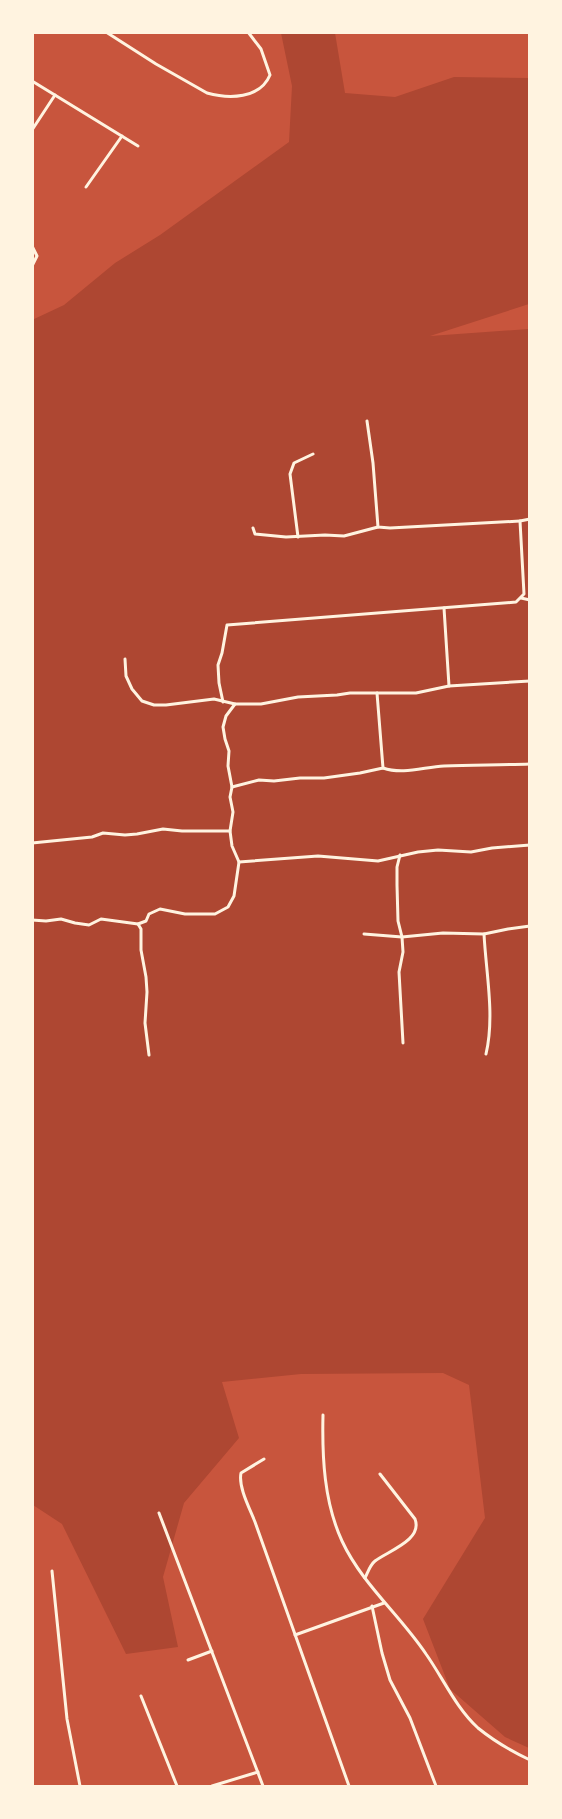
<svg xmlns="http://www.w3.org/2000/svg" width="562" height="1819" font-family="Helvetica,sans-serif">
	<rect width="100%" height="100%" fill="#c8553d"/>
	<!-- green -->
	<polygon fill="#ae4732" points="281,33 335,33 345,93 395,97 454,77 529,78 529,304 430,336 529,329 529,1748 505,1737 450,1689 423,1619 485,1518 469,1385 443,1373 301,1374 222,1382 239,1438 184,1503 163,1577 178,1647 126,1654 62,1524 33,1505 32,320 64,305 115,263 160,235 289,142 292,86"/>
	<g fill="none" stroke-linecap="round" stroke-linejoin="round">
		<!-- minor -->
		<g stroke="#fff3e0" stroke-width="3">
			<path d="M106 32 156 64 207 93C229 99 260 99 270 75L261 49 248 32"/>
			<polyline points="32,81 138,146"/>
			<polyline points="32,130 55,95"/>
			<polyline points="86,187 122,136"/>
			<polyline points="32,246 37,256 32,266"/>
			<polyline points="367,421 373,463 378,527 390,528 520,521"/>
			<polyline points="253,528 255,534 286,537 325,535 344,536 378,527"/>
			<polyline points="298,537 290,474 294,463 313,454"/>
			<polyline points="521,598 530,600"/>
			<polyline points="444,608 449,686"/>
			<polyline points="125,659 126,676 132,689 142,701 154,705 166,705 214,699 235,704 261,704 298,697 337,695 350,693 416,693 449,686 530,681"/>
			<polyline points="223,702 219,683 218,665 222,653 227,625 516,602 524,594 520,521 530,519"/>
			<polyline points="235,704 226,716 223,727 225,739 229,751 228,766 232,787 230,797 233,812 230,831 232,846 239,862 318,856 378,861 418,852 438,850 471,852 492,848 530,845"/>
			<path d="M383 768C403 775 424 767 444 766 473 765 501 765 530 764"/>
			<polyline points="232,787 259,780 274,781 300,778 324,778 360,773 383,768 377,693"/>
			<polyline points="32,843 92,837 103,833 125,835 137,834 163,829 182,831 230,831"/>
			<polyline points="400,855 397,867 397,885 398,921 402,937 403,952 399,972 403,1043"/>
			<polyline points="32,920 46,921 61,919 75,923 89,925 101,919 138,924 146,921 149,914 160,909 185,914 215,914 228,907 234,896 239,862"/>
			<polyline points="138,924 141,929 141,950 146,977 147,992 145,1023 149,1055"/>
			<polyline points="364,934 402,937 443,933 484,934 508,929 530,926"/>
			<path d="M484 934C486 973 495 1016 486 1054"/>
			<path d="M323 1415C322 1457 324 1502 342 1541 362 1584 400 1615 426 1654 443 1678 456 1708 478 1728 494 1741 511 1751 530 1760"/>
			<path d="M264 1459 241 1473C238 1487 250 1509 255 1522L349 1786"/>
			<polyline points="159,1513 263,1786"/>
			<polyline points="52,1571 67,1719 80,1786"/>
			<path d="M365 1578C368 1572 370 1565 375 1561 388 1551 423 1540 415 1519L380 1474"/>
			<polyline points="372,1606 382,1653 390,1680 410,1718 436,1786"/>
			<polyline points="295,1635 384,1603"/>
			<polyline points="188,1660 212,1651"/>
			<polyline points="141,1696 177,1786"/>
			<polyline points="212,1786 258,1772"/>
		</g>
	</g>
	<!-- border -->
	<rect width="562" height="1819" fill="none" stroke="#fff3e0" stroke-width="68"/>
</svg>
